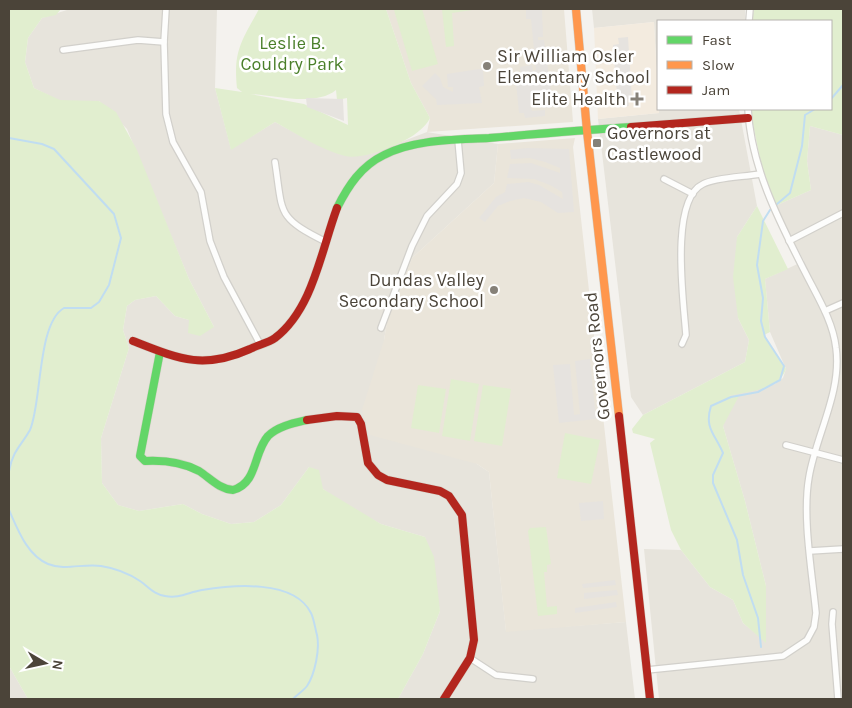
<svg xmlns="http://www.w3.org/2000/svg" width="852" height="708" font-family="Karla,sans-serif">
	<rect width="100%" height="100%" fill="#f4f2ee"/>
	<!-- residential -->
	<g fill="#e7e4dc">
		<polygon points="70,9 217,9 215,88 231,149 275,122 308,140 370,154 427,132 498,144 494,183 412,258 387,322 384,340 477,464 489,472 506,631 626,622 635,699 398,699 423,654 440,611 425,537 381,524 346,505 323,489 309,467 281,505 254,522 231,524 202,514 183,504 139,511 118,505 102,483 101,438 129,348 123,330 127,306 135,300 156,296 175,316 214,327 189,279 127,129 99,101 60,101 34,88 25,62 28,38 42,18"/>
		<polygon points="592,9 745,9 745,21 658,21 658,102 654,22 594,28"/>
		<polygon points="659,109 739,109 757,206 737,237 738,318 749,340 745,362 643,415 631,397 598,119 659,113"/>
		<polygon points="810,126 843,135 843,699 659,699 644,549 681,550 710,587 733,600 743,623 766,642 766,586 745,501 723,426 728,396 775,384 783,378 786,369 770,332 765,279 804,261 775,206 811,190 807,161"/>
		<polygon points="9,666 28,699 9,699"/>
	</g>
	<!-- commercial -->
	<polygon fill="#f3ebdf" points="654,22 659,113 598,119 594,28"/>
	<!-- education -->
	<g fill="#eae5da">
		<polygon points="386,9 564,9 573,122 427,132 430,118 411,83"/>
		<polygon points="575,138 573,147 626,622 506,632 489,472 477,464 370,435 362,410 384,340 387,322 412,258 494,183 498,144"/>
	</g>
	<!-- green -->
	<g fill="#e1eecf" fill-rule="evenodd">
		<polygon points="9,9 61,9 56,15 42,18 28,38 25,62 34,88 60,100 99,101 116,112 137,150 189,279 214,327 200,336 188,333 189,320 175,316 156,296 135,300 127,306 123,330 129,348 101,438 102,483 118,505 139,511 183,504 202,514 231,524 254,522 281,505 309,467 319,470 323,489 381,524 425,537 434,557 440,611 423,654 398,699 28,699 9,666"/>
		<path d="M259 9H386L411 83 430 118C421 139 366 161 345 156 321 150 297 134 275 122L231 150 215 88 242 92 237 88C233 50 242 41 259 9ZM336 90 337 100 347 98 348 125 304 104 250 94C275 95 315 107 336 90Z"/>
		<polygon points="399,9 422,9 438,64 412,71 394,10"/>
		<polygon points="442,9 479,9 452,13 454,46 446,47"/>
		<polygon points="754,9 843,9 843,135 810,126 807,161 811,190 775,206 763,174 750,109 831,109 831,21 752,21"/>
		<path d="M757 206 788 269 765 279 770 332 764 335 786 369C779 390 749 391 729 396H739L723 426 745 501 766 586V643L743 623 733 600 710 587 681 550 671 530 650 443 655 439 633 433 632 429 643 415 745 362 749 340 738 318 733 277 737 237Z"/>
		<polygon points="451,379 479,384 470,441 442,436"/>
		<polygon points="418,385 446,389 439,433 411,428"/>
		<polygon points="483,385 511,389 502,446 474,441"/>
		<polygon points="565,433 600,440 591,484 557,478"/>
		<polygon points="546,527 551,564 547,565 547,572 544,572 547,607 557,606 557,614 538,616 528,531 530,528"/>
	</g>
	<!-- parking -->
	<g fill="#e6e3df">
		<polygon points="526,9 542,9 543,37 538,37 538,40 544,40 553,107 543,108 541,102 530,104 532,111 545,110 545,116 525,118 524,113 519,113 516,83 538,78 521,78 520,67 532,65 533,71 536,70 531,19 526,19"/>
		<polygon points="628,37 632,99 628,99 629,106 618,107 613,45 619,44 618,38"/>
		<polygon points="479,69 483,70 484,86 479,87 482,103 437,105 436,99 422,86 435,73 440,78 443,87 453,92 453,87 448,87 447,74"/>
		<polygon points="306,98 343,99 344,121 307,107"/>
		<polygon points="527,148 569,149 574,212 558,213 541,202 524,198 510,201 498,206 485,222 479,218 496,197 505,192 507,184 528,182 539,185 563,199 562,192 550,185 534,179 507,178 510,164 531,163 560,173 560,168 545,162 530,158 511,159 510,150"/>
		<polygon points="590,359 596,419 559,423 553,365 570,364 574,415 580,414 575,361"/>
		<polygon points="603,501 604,519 581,521 579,503"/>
		<polygon points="615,580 616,585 583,588 582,584"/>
		<polygon points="617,590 618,595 584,599 584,593"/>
		<polygon points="616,602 617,607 575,613 575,608"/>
	</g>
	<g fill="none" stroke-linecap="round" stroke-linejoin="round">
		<!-- stream -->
		<g stroke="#c0ddf1" stroke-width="2">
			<polyline points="831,99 843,85"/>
			<path d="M9 138 42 144 54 149 114 214 121 238 109 285 99 302 91 308H64C37 323 42 403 30 430 21 446 13 450 9 471"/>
			<path d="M9 510C18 530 27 555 48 564 65 571 84 563 101 566 114 568 128 573 140 581 149 587 153 594 165 596 179 599 189 592 202 590 233 585 294 579 311 613 314 619 315 628 317 635 320 649 315 674 307 686 303 691 297 695 293 699"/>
			<path d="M761 647 758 618 743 575 737 540 713 483V475L723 453C715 434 704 428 711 406L731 397 758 392 780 380 784 366 765 337 761 321 763 298 757 265 763 221 770 210 790 193 802 146 805 115 815 109"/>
		</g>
		<!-- street casing -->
		<g stroke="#d2d0cb" stroke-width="8">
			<g id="street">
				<polyline points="166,9 164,42 166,114 173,142 201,192 210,241 224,277 260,344"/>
				<polyline points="749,21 750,9"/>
				<polyline points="63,50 138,40 164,42"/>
				<path d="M275 162C283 214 276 217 326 242"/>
				<polyline points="664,179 693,194"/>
				<polyline points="789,241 843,213"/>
				<polyline points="825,311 843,303"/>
				<polyline points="381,328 412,246 427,216 457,184 461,173 458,140"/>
				<path d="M682 344 686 335C684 304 669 200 703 184 717 177 744 177 760 174"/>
				<polyline points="786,445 843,460"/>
				<polyline points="810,551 843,549"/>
				<polyline points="833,612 832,624 838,699"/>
				<polyline points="470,658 496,675 533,679"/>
				<path d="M647 670 783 656 807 640 814 627 816 613C812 572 802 516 809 477 816 435 842 392 836 348 833 321 817 296 805 272 779 221 751 167 748 109"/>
			</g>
		</g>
		<!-- fast casing -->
		<g stroke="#d3cfc5" stroke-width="9">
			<g id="fast">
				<path d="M337 208C348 186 361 166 384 155 415 139 455 140 489 138 536 134 584 130 631 127"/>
				<path d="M160 352 140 456 145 461C164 460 182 462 199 471 210 478 219 489 233 490 258 483 253 453 268 436 278 426 294 423 307 420"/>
			</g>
		</g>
		<!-- slow casing -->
		<g stroke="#d3cfc5" stroke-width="9">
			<polyline id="slow" points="576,9 587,131 619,416"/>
		</g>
		<!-- jam casing -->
		<g stroke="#d3cfc5" stroke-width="9">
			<g id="jam">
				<polyline points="631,127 748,118"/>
				<path d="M133 341C179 359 203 370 250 349 258 345 268 343 275 338 313 309 321 251 337 208"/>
				<polyline points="619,416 650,699"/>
				<polyline points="307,420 337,416 357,417 361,424 368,463 378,475 387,480 440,491 449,496 462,515 474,640 470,658 444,699"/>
			</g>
		</g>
		<!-- street -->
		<use href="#street" stroke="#fdfdfc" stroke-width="5.5"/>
		<!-- fast -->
		<use href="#fast" stroke="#63d668" stroke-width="8"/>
		<!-- slow -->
		<use href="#slow" stroke="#ff974d" stroke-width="8"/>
		<!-- jam -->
		<use href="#jam" stroke="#b3261e" stroke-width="8"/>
	</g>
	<!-- markers -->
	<g fill="#868178" stroke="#fff" stroke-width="2">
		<circle cx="487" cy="66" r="5"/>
		<path d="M634.5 91.5h5v5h5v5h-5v5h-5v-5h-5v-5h5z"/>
		<rect x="592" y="138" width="10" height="10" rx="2.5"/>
		<circle cx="494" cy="290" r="5"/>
	</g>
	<g text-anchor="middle" stroke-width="5" stroke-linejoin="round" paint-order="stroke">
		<!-- park labels -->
		<g font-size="18" fill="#4a7f2a" stroke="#fff">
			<text x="292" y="49">Leslie B.<tspan x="292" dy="21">Couldry Park</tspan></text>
		</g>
		<!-- poi labels -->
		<g font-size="18" fill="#4b4439" stroke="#fff" text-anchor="start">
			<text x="497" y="62">Sir William Osler<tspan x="497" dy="21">Elementary School</tspan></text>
			<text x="626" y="105" text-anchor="end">Elite Health</text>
			<text x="607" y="139">Governors at<tspan x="607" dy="21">Castlewood</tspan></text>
			<text x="484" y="286" text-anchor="end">Dundas Valley<tspan x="484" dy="21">Secondary School</tspan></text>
		</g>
		<!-- street labels -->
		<g font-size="18" fill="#4b4439" stroke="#fff">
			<text transform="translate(597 356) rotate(-96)" y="6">Governors Road</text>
		</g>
	</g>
	<!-- border -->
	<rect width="852" height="708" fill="none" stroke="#4b4439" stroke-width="20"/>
	<!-- legend -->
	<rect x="657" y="20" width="175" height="90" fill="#ffffff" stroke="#b7b4b0"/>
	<rect x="667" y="36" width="25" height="8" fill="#63d668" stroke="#b7b4b0"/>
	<text x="702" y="45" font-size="15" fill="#4b4439">Fast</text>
	<rect x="667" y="61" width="25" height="8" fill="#ff974d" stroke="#b7b4b0"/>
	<text x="702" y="70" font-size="15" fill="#4b4439">Slow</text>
	<rect x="667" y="86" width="25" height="8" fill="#b3261e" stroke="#b7b4b0"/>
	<text x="702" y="95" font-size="15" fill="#4b4439">Jam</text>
	<!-- north arrow -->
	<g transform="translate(45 663) rotate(99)" stroke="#ffffff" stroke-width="4" paint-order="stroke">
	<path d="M0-4L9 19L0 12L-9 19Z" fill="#4b4439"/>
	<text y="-8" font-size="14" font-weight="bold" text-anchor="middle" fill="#4b4439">N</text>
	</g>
</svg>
